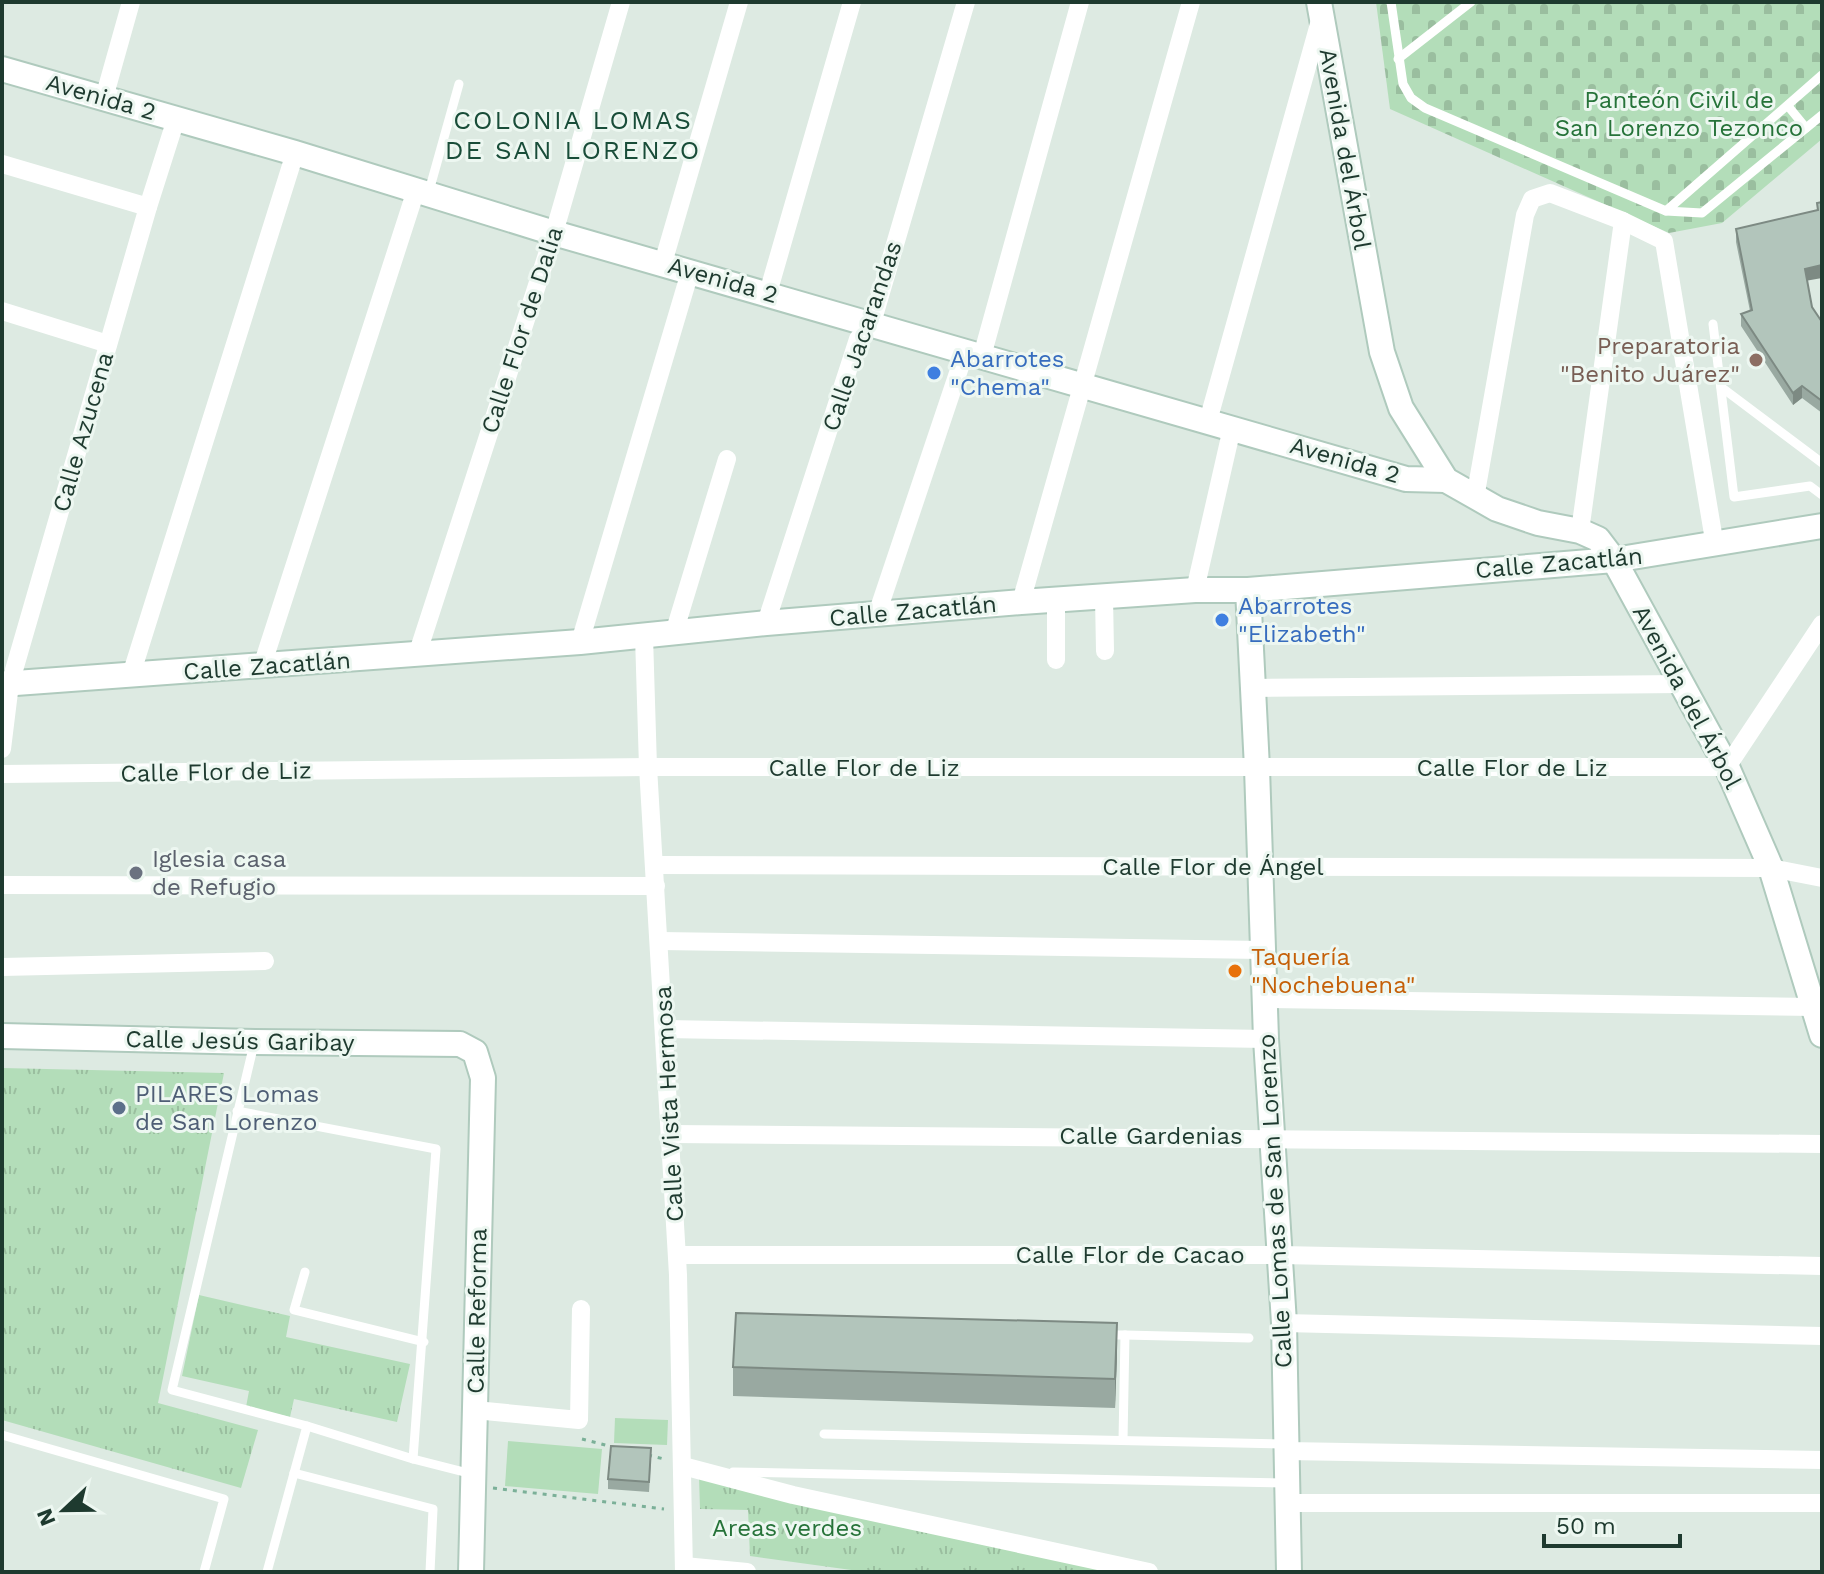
<svg xmlns="http://www.w3.org/2000/svg" width="1824" height="1574" font-family="'Work Sans',sans-serif">
	<defs>
		<pattern id="grass-tufts" width="24" height="20" patternUnits="userSpaceOnUse" patternTransform="scale(2)"><rect width="24" height="20" fill="#b3ddb9"/><path d="M3 7l-1-3M5 7V3M7 7l1-3M15 17l-1-3M17 17v-4M19 17l1-3" fill="none" stroke="#9abe9f"/></pattern>
		<pattern id="cemetery-stones" width="16" height="16" patternUnits="userSpaceOnUse" patternTransform="scale(2)"><rect width="16" height="16" fill="#b3ddb9"/><path d="M2 7V4a2 2 0 0 1 4 0v3zM10 15v-3a2 2 0 0 1 4 0v3z" fill="#9abe9f"/></pattern>
	</defs>
	<rect width="100%" height="100%" fill="#ddeae2"/>
	<!-- grass -->
	<g fill="url(#grass-tufts)">
		<polygon points="2,1068 224,1073 158,1403 258,1430 241,1488 2,1420"/>
		<polygon points="199,1295 290,1316 286,1337 410,1364 397,1422 294,1399 290,1417 246,1407 249,1391 182,1376"/>
		<polygon points="699,1477 1111,1572 866,1572 750,1556 748,1510 700,1509"/>
	</g>
	<!-- cemetery -->
	<polygon fill="url(#cemetery-stones)" points="1376,2 1822,2 1822,139 1722,223 1669,233 1390,109"/>
	<!-- pitch -->
	<g fill="#b3ddb9">
		<polygon points="615,1418 668,1420 667,1445 614,1443"/>
		<polygon points="508,1441 602,1449 598,1494 505,1486"/>
	</g>
	<g fill="none" stroke-linecap="round" stroke-linejoin="round">
		<!-- secondary casing -->
		<g stroke="#afcabd" stroke-width="28">
			<g id="secondary">
				<polyline points="1319,2 1382,352 1401,408 1446,480 1497,509 1538,523 1580,531 1598,539 1614,560 1727,767 1771,868 1822,1035"/>
				<polyline points="2,69 295,153 554,233 1406,479 1446,480"/>
				<polyline points="1248,590 1257,768 1266,1039 1284,1323 1289,1572"/>
				<polyline points="2,684 580,642 766,623 1021,602 1195,590 1248,590 1614,560 1822,526"/>
				<polyline points="2,1036 255,1042 460,1044 475,1052 483,1078 471,1572"/>
			</g>
		</g>
		<!-- path -->
		<g stroke="#7bb098" stroke-width="3" stroke-dasharray="4 6" stroke-linecap="butt">
			<polyline points="582,1439 613,1447"/>
			<polyline points="648,1455 664,1459"/>
			<polyline points="493,1488 664,1509"/>
		</g>
		<!-- lane -->
		<g stroke="#fff" stroke-width="9">
			<polyline points="1391,2 1403,84 1411,98 1425,108 1666,211 1702,213 1822,115"/>
			<polyline points="1398,59 1471,2"/>
			<polyline points="1788,106 1806,128"/>
			<polyline points="429,191 459,84"/>
			<polyline points="1666,211 1822,75"/>
			<polyline points="1713,324 1734,497 1810,486 1822,495"/>
			<polyline points="1721,387 1822,463"/>
			<polyline points="237,1111 436,1149 413,1459 307,1426 172,1390 254,1044"/>
			<polyline points="305,1272 294,1310 424,1342"/>
			<polyline points="1106,1335 1125,1335 1123,1440"/>
			<polyline points="1125,1335 1249,1338"/>
			<polyline points="824,1434 1286,1444"/>
			<polyline points="2,1435 224,1499 204,1572"/>
			<polyline points="413,1459 472,1474"/>
			<polyline points="733,1472 1286,1483"/>
			<polyline points="294,1473 433,1509 430,1572"/>
			<polyline points="267,1572 307,1426"/>
		</g>
		<!-- street -->
		<g stroke="#fff" stroke-width="18">
			<polyline points="104,98 131,2"/>
			<polyline points="2,164 148,207"/>
			<polyline points="663,263 739,2"/>
			<polyline points="768,293 852,2"/>
			<polyline points="2,311 108,344"/>
			<polyline points="982,356 1080,2"/>
			<polyline points="1208,421 1321,17"/>
			<polyline points="1475,498 1525,215 1532,199 1550,193 1623,221 1664,241 1715,546"/>
			<polyline points="1580,531 1623,221"/>
			<polyline points="1195,590 1232,428"/>
			<polyline points="1104,597 1105,651"/>
			<polyline points="1056,601 1056,660"/>
			<polyline points="1021,602 1191,2"/>
			<polyline points="877,614 965,352"/>
			<polyline points="766,623 858,339 872,323 966,2"/>
			<polyline points="674,633 727,459"/>
			<polyline points="644,636 648,767 678,1275 684,1572"/>
			<polyline points="580,642 690,272"/>
			<polyline points="417,655 554,233 621,2"/>
			<polyline points="262,666 416,190"/>
			<polyline points="131,675 295,153"/>
			<polyline points="1254,688 1681,684"/>
			<polyline points="2,749 10,684 148,207 176,119"/>
			<polyline points="2,774 648,767 1727,767 1822,624"/>
			<polyline points="655,865 1771,868 1822,878"/>
			<polyline points="2,885 656,886"/>
			<polyline points="660,941 1262,950"/>
			<polyline points="2,967 265,961"/>
			<polyline points="1265,999 1813,1007"/>
			<polyline points="665,1029 1266,1039"/>
			<polyline points="671,1134 1822,1144"/>
			<polyline points="677,1255 1281,1255 1822,1266"/>
			<polyline points="1284,1323 1822,1336"/>
			<polyline points="475,1410 579,1420 581,1309"/>
			<polyline points="1286,1451 1822,1460"/>
			<polyline points="683,1466 793,1495 1149,1572"/>
			<polyline points="1287,1503 1822,1503"/>
			<polyline points="684,1566 747,1572"/>
		</g>
		<!-- secondary -->
		<use href="#secondary" stroke="#fff" stroke-width="24"/>
	</g>
	<!-- wall -->
	<g fill="#99a9a1">
		<polygon points="1822,202 1807,281 1812,307 1822,322 1822,413 1802,398 1793,405 1741,326 1741,314 1750,311 1736,242 1736,229 1817,210 1817,203"/>
		<polygon points="1117,1353 1115,1408 733,1396 733,1367"/>
		<polygon points="651,1458 649,1492 608,1489 608,1479"/>
	</g>
	<!-- shaded-wall -->
	<g fill="#7d8a83">
		<polygon points="1822,265 1822,278 1805,281 1805,269"/>
		<polygon points="1802,386 1802,398 1793,405 1793,393"/>
		<polygon points="1117,1323 1117,1353 1115,1408 1115,1379"/>
	</g>
	<!-- building -->
	<g fill="#b2c5bb" stroke="#7d8a83" stroke-width="2">
		<polygon points="1822,202 1822,265 1805,269 1812,307 1822,322 1822,401 1802,386 1793,393 1741,314 1752,310 1736,229 1818,210 1817,203"/>
		<polygon points="736,1313 1117,1323 1115,1379 733,1367"/>
		<polygon points="611,1446 651,1448 649,1482 608,1479"/>
	</g>
	<!-- markers -->
	<circle fill="#8d6e63" stroke="#edf7f1" stroke-width="3" cx="1756" cy="360" r="8"/>
	<g fill="#3f7fe0" stroke="#edf7f1" stroke-width="3">
		<circle cx="934" cy="373" r="8"/>
		<circle cx="1222" cy="620" r="8"/>
	</g>
	<circle fill="#6b7280" stroke="#edf7f1" stroke-width="3" cx="136" cy="873" r="8"/>
	<circle fill="#e8710a" stroke="#edf7f1" stroke-width="3" cx="1235" cy="971" r="8"/>
	<circle fill="#5c6f8a" stroke="#edf7f1" stroke-width="3" cx="119" cy="1108" r="8"/>
	<g text-anchor="middle" stroke-width="6" stroke-linejoin="round" paint-order="stroke">
		<!-- street labels -->
		<g font-size="24" fill="#1e3a2f" stroke="#edf7f1">
			<text transform="translate(101 97) rotate(16)" y="8">Avenida 2</text>
			<text transform="translate(1345 149) rotate(80)" y="8">Avenida del Árbol</text>
			<text transform="translate(723 280) rotate(16)" y="8">Avenida 2</text>
			<text transform="translate(522 330) rotate(-72)" y="8">Calle Flor de Dalia</text>
			<text transform="translate(862 336) rotate(-71)" y="8">Calle Jacarandas</text>
			<text transform="translate(83 432) rotate(-74)" y="8">Calle Azucena</text>
			<text transform="translate(1345 460) rotate(16)" y="8">Avenida 2</text>
			<text transform="translate(1559 563) rotate(-5)" y="8">Calle Zacatlán</text>
			<text transform="translate(913 611) rotate(-5)" y="8">Calle Zacatlán</text>
			<text transform="translate(267 666) rotate(-4)" y="8">Calle Zacatlán</text>
			<text transform="translate(1687 697) rotate(62)" y="8">Avenida del Árbol</text>
			<text x="864" y="776">Calle Flor de Liz</text>
			<text x="1512" y="776">Calle Flor de Liz</text>
			<text transform="translate(216 772) rotate(-1)" y="8">Calle Flor de Liz</text>
			<text x="1213" y="875">Calle Flor de Ángel</text>
			<text transform="translate(240 1041) rotate(1)" y="8">Calle Jesús Garibay</text>
			<text transform="translate(669 1104) rotate(-93)" y="8">Calle Vista Hermosa</text>
			<text x="1151" y="1144">Calle Gardenias</text>
			<text transform="translate(1275 1201) rotate(-93)" y="8">Calle Lomas de San Lorenzo</text>
			<text x="1130" y="1263">Calle Flor de Cacao</text>
			<text transform="translate(477 1311) rotate(-89)" y="8">Calle Reforma</text>
		</g>
		<!-- park labels -->
		<g font-size="24" fill="#267339" stroke="#edf7f1">
			<text x="1679" y="108">Panteón Civil de<tspan x="1679" dy="28">San Lorenzo Tezonco</tspan></text>
			<text x="787" y="1536">Areas verdes</text>
		</g>
		<!-- education labels -->
		<g font-size="24" fill="#785e54" stroke="#edf7f1" text-anchor="end">
			<text x="1740" y="354">Preparatoria<tspan x="1740" dy="28">"Benito Juárez"</tspan></text>
		</g>
		<!-- shop labels -->
		<g font-size="24" fill="#366cbe" stroke="#edf7f1" text-anchor="start">
			<text x="950" y="367">Abarrotes<tspan x="950" dy="28">"Chema"</tspan></text>
			<text x="1238" y="614">Abarrotes<tspan x="1238" dy="28">"Elizabeth"</tspan></text>
		</g>
		<!-- worship labels -->
		<g font-size="24" fill="#5b616d" stroke="#edf7f1" text-anchor="start">
			<text x="152" y="867">Iglesia casa<tspan x="152" dy="28">de Refugio</tspan></text>
		</g>
		<!-- food labels -->
		<g font-size="24" fill="#c56008" stroke="#edf7f1" text-anchor="start">
			<text x="1251" y="965">Taquería<tspan x="1251" dy="28">"Nochebuena"</tspan></text>
		</g>
		<!-- service labels -->
		<g font-size="24" fill="#4e5e75" stroke="#edf7f1" text-anchor="start">
			<text x="135" y="1102">PILARES Lomas<tspan x="135" dy="28">de San Lorenzo</tspan></text>
		</g>
		<!-- neighbourhood labels -->
		<g font-size="26" letter-spacing="2" fill="#194d39" stroke="#edf7f1">
			<text x="573" y="129">COLONIA LOMAS<tspan x="573" dy="30">DE SAN LORENZO</tspan></text>
		</g>
	</g>
	<!-- border -->
	<rect width="1824" height="1574" fill="none" stroke="#1e3a2f" stroke-width="8"/>
	<!-- north arrow -->
	<g transform="translate(64 1510) rotate(248)" stroke="#edf7f1" stroke-width="6" paint-order="stroke">
	<path d="M0-6L14 30L0 20L-14 30Z" fill="#1e3a2f"/>
	<text y="-12" font-size="22" font-weight="bold" text-anchor="middle" fill="#1e3a2f">N</text>
	</g>
	<!-- scale -->
	<path d="M1544 1534v12h136v-12" fill="none" stroke="#1e3a2f" stroke-width="4"/>
	<text x="1556" y="1534" font-size="24" fill="#1e3a2f" stroke="#edf7f1" stroke-width="6" paint-order="stroke">50 m</text>
</svg>
